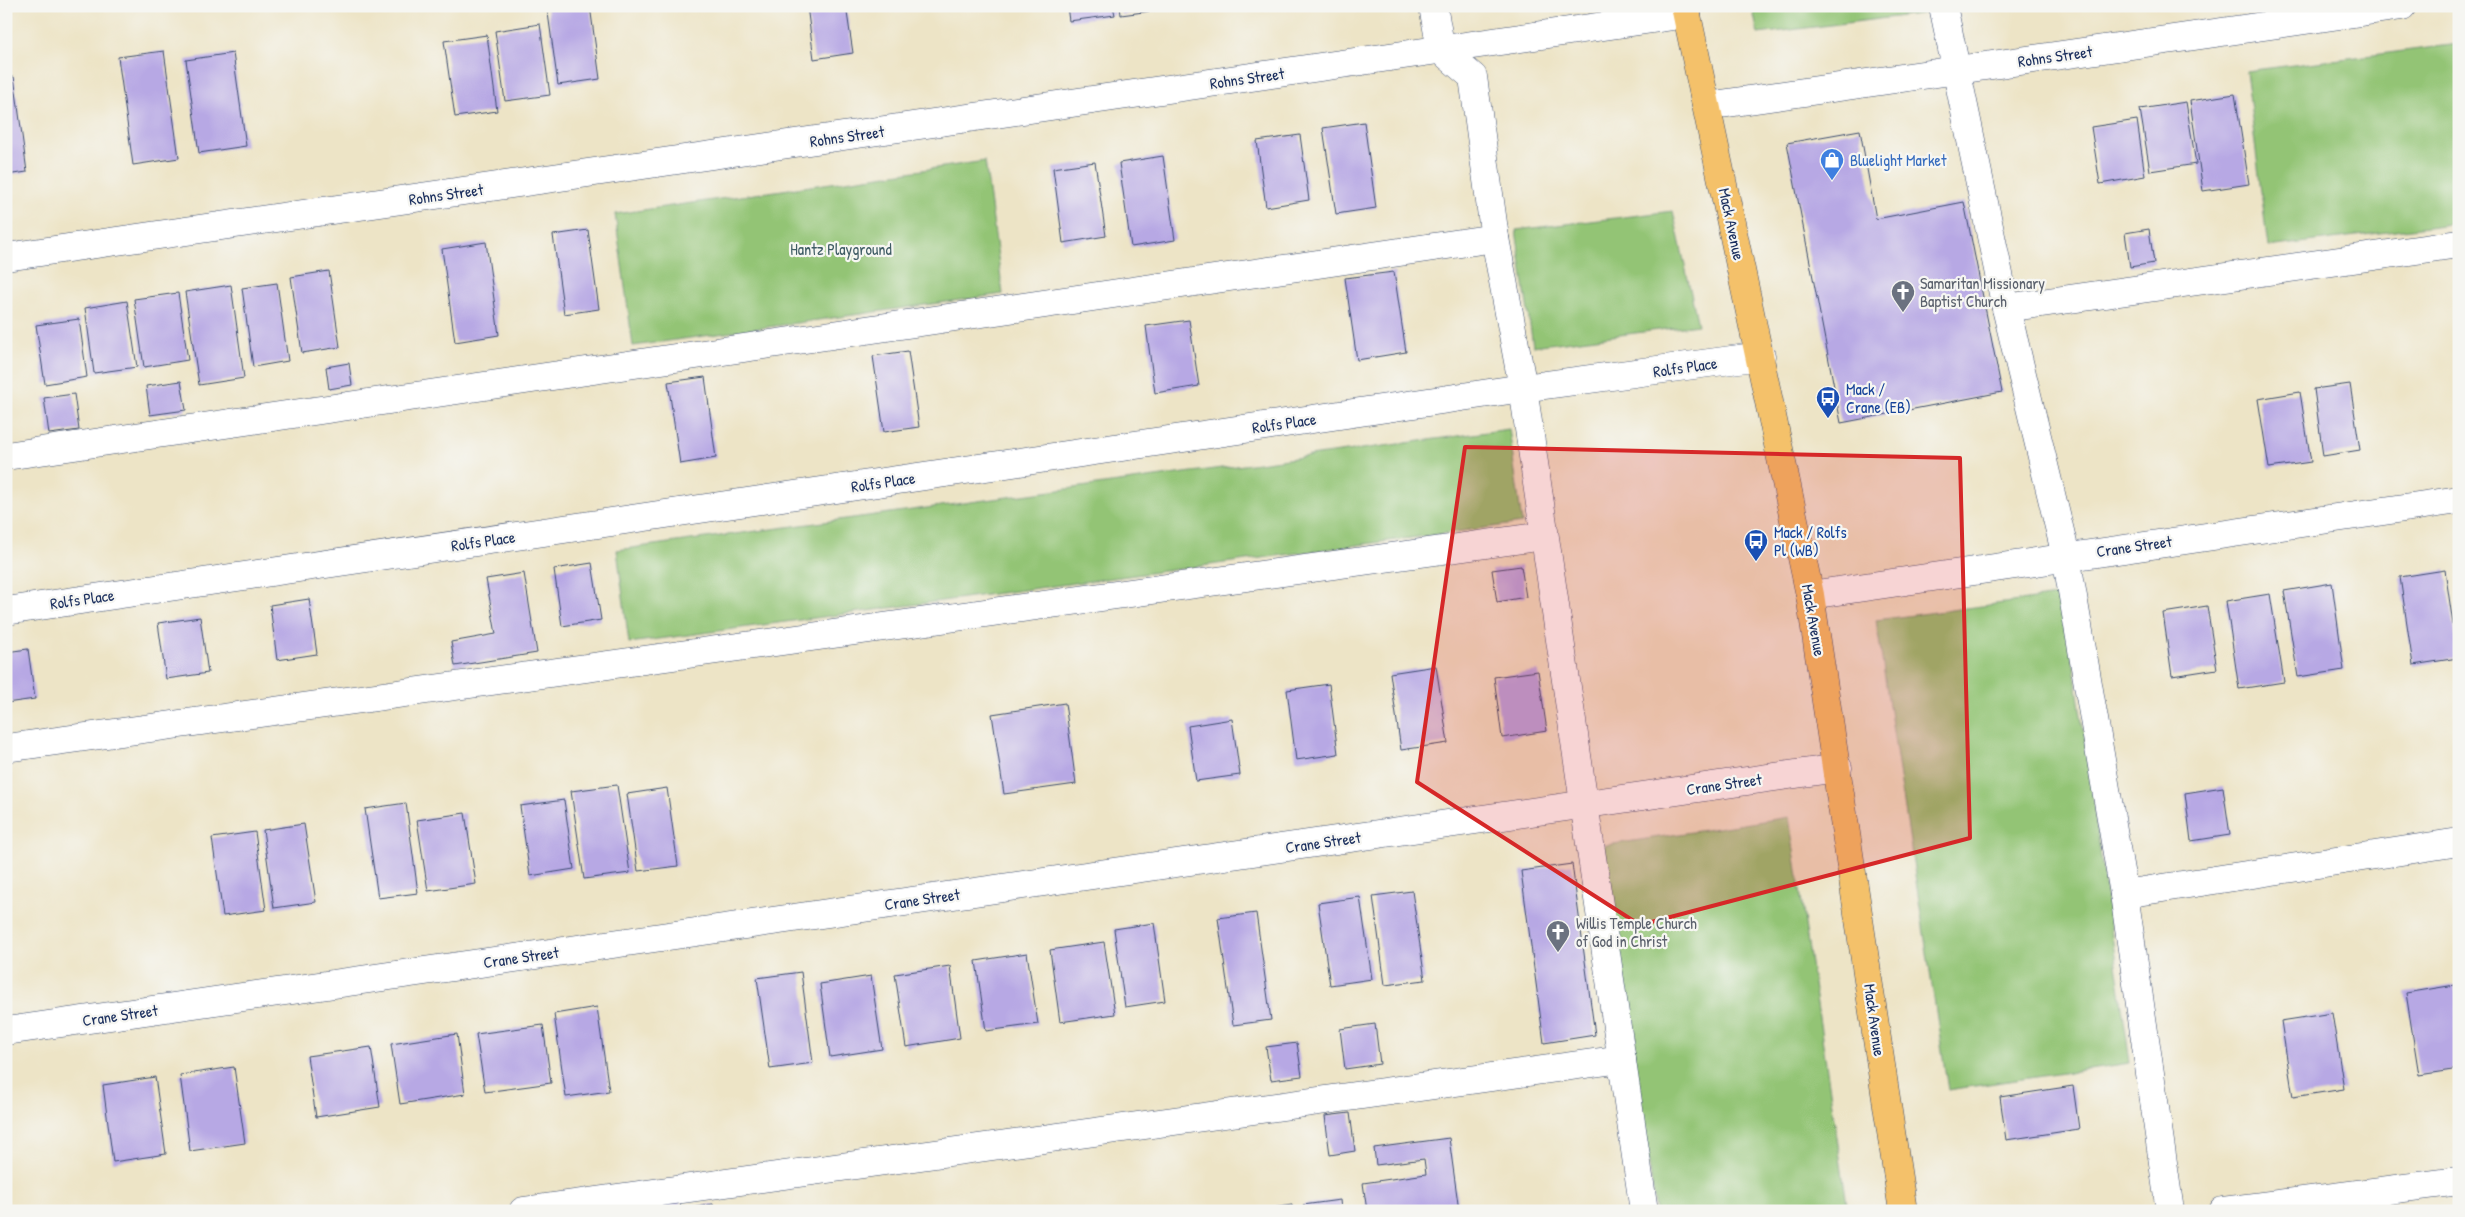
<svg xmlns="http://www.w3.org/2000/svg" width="2465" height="1217" font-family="'Patrick Hand',sans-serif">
	<rect width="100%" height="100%" fill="#f6f6f2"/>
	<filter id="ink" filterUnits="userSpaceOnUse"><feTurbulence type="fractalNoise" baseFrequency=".02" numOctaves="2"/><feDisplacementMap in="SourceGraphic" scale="10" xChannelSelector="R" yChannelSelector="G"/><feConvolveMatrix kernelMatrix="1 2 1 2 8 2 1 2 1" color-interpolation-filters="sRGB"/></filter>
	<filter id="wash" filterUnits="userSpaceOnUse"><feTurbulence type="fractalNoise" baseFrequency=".0096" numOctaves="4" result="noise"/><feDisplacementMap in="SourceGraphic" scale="20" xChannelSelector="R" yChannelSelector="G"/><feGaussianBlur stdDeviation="1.12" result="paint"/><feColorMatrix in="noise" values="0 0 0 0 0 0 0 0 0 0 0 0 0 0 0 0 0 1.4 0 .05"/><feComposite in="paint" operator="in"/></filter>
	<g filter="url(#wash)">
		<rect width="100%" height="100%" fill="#ede4c6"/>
		<!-- green -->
		<g fill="#93c474" stroke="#577a69">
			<polygon points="1752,6 1926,6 1927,13 1758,34"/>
			<polygon points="2459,44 2459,223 2268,247 2246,71"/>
			<polygon points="985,161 1003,294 633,346 615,214"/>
			<polygon points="1673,211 1698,325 1533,346 1516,230"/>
			<polygon points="1509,429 1522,523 629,643 617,550"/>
			<polygon points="2064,595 2130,1063 1948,1090 1876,620"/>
			<polygon points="1789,817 1848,1211 1656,1211 1601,846"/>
		</g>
		<g id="blocks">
			<!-- building -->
			<g fill="#b7a8e4">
				<polygon points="547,6 590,6 600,79 558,85"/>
				<polygon points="807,6 846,6 853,53 814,59"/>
				<polygon points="1067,6 1113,6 1115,15 1069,21"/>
				<polygon points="1120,6 1165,6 1166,9 1121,15"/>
				<polygon points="540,24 550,95 505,101 495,31"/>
				<polygon points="487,35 497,111 455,117 444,41"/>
				<polygon points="164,51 179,158 133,165 118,57"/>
				<polygon points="233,53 246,146 199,153 186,60"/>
				<polygon points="14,77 27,172 6,175 6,78"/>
				<polygon points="2235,94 2249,184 2203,191 2190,101"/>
				<polygon points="2186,102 2196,164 2150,171 2140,109"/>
				<polygon points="2137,120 2145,176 2100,184 2091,127"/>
				<polygon points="1364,122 1376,208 1336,214 1323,128"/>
				<polygon points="1860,130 1876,219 1964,202 2002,392 1841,423 1787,143"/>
				<polygon points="1300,135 1309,200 1266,207 1257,141"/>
				<polygon points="1163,156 1175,240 1131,247 1119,163"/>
				<polygon points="1095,162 1106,236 1063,243 1053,168"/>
				<polygon points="2149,229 2154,263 2130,267 2125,233"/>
				<polygon points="588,230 599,309 564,314 553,235"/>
				<polygon points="486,242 499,335 455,342 442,249"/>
				<polygon points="329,271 340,347 302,353 291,277"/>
				<polygon points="1394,272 1406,352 1357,360 1345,278"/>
				<polygon points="277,283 288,361 253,367 242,288"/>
				<polygon points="231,285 244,378 199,385 185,292"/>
				<polygon points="178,293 188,360 144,367 134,299"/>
				<polygon points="127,301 137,367 94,373 85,308"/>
				<polygon points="79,319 87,377 45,384 36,325"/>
				<polygon points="1189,320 1199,386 1155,393 1146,326"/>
				<polygon points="908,351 919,427 884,432 873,356"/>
				<polygon points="349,363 352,385 329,389 326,367"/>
				<polygon points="705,377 716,458 680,464 668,382"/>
				<polygon points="181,381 186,410 150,415 146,386"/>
				<polygon points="2350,384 2360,450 2323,456 2314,389"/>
				<polygon points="2300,392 2311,462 2269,468 2258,399"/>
				<polygon points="74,394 79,430 49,434 44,398"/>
				<polygon points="592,563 601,620 562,626 554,569"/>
				<polygon points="1521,566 1526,597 1497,602 1492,570"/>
				<polygon points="2445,570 2458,658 2413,665 2400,577"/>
				<polygon points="524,573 537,653 455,666 451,642 496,634 486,579"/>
				<polygon points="2332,583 2344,670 2298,677 2284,591"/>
				<polygon points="2270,594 2284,682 2239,689 2226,601"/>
				<polygon points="309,599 317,654 277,660 270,605"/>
				<polygon points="2207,606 2217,669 2172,676 2163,613"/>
				<polygon points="200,617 208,673 166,679 158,623"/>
				<polygon points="28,649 35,699 6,703 6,652"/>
				<polygon points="1436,666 1448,743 1401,750 1390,673"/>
				<polygon points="1538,671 1547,731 1502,738 1494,677"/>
				<polygon points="1329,684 1338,754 1296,760 1287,690"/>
				<polygon points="1065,703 1076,784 1004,794 992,714"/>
				<polygon points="1232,719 1240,775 1196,781 1188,726"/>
				<polygon points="617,785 630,873 584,879 571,791"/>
				<polygon points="2223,787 2230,835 2191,841 2185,793"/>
				<polygon points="667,788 678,866 638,871 627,794"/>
				<polygon points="564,800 574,869 530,876 520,806"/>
				<polygon points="406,803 418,893 378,898 365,809"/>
				<polygon points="465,813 476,884 428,891 417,820"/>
				<polygon points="304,824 316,902 274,908 263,830"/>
				<polygon points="255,832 266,910 223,916 212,838"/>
				<polygon points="1572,864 1595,1035 1544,1043 1521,871"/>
				<polygon points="1412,891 1425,980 1385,985 1373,896"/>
				<polygon points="1360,897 1372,979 1330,985 1318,903"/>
				<polygon points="1256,913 1271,1020 1233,1025 1218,918"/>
				<polygon points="1154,923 1165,1001 1125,1007 1114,929"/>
				<polygon points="1104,942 1115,1014 1060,1022 1050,950"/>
				<polygon points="1027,953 1038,1024 986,1031 976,961"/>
				<polygon points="950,966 960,1038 906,1047 895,974"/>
				<polygon points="801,972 813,1063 770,1069 757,978"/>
				<polygon points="871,976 882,1049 830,1057 820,984"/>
				<polygon points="2455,985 2459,1012 2459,1069 2419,1075 2406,993"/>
				<polygon points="597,1007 609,1091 566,1097 554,1014"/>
				<polygon points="2332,1013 2344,1089 2293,1097 2281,1021"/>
				<polygon points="1375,1024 1380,1064 1345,1069 1340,1029"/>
				<polygon points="543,1025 551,1083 485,1092 476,1034"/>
				<polygon points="457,1034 465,1094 400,1104 391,1044"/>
				<polygon points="1297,1043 1302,1076 1271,1080 1266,1047"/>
				<polygon points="371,1047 380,1107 316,1117 307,1056"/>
				<polygon points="234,1067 245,1143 190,1151 180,1075"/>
				<polygon points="155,1077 166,1154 113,1162 103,1085"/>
				<polygon points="2073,1086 2079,1129 2006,1140 2000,1097"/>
				<polygon points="1350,1113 1355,1151 1330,1155 1325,1116"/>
				<polygon points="1449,1138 1459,1211 1367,1211 1363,1183 1426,1174 1424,1159 1376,1165 1374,1148"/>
				<polygon points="680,1200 681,1211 635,1211 634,1207"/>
				<polygon points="1340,1200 1341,1211 1304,1211 1303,1205"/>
				<polygon points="713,1204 714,1211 692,1211 692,1208"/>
				<polygon points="1292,1205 1292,1211 1259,1211 1259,1210"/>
			</g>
		</g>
	</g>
	<g filter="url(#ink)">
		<use href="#blocks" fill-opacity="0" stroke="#3a4a6e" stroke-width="1"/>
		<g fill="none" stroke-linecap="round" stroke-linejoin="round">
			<!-- minor casing -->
			<g stroke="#3a4a6e" stroke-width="29">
				<g id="minor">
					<polyline points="1433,6 1441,50 1473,77 1495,238 1523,388 1644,1211"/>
					<polyline points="1943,6 2006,308 2066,556 2124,894 2170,1211"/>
					<polyline points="1707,106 2402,6"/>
					<polyline points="6,257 1687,14"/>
					<polyline points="2006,308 2459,244"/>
					<polyline points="6,456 1495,238"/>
					<polyline points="1810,595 2459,500"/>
					<polyline points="6,611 1523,388 1761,356"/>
					<polyline points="6,748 1544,536"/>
					<polyline points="2124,894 2459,842"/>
					<polyline points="6,1031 1838,768"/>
					<polyline points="523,1211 1622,1059"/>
					<polyline points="2223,1211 2459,1181"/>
				</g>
			</g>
			<!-- major casing -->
			<g stroke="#3a4a6e" stroke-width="29">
				<polyline id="major" points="1685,6 1810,595 1903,1211"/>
			</g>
			<!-- minor -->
			<use href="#minor" stroke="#fff" stroke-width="28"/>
			<!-- major -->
			<use href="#major" stroke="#f4c16a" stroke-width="28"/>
		</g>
	</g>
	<!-- marked area -->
	<path fill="#d62828" fill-opacity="0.2" stroke="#d62828" stroke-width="4" stroke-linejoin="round" d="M1465 447 1960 458 1970 838 1640 925 1417 782Z"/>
	<!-- icons -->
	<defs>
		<g id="shop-pin" transform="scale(1.25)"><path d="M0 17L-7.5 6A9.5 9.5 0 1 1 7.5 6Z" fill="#3f7fe0" stroke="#f6f6f2"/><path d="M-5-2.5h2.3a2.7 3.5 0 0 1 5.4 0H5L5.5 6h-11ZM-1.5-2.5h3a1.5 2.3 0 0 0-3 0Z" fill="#fff"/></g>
		<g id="church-pin" transform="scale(1.25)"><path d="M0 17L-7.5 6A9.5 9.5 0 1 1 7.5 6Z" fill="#6b7280" stroke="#f6f6f2"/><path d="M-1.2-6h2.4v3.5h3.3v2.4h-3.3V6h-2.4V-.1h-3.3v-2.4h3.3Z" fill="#fff"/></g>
		<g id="bus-pin" transform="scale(1.25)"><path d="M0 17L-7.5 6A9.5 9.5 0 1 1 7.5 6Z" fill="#1a4fb4" stroke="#f6f6f2"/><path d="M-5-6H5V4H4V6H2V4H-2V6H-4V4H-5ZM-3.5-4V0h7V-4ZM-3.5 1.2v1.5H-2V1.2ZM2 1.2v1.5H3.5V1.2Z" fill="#fff"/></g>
	</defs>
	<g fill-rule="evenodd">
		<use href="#shop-pin" x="1832" y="160"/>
		<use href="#church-pin" x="1903" y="292"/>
		<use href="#bus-pin" x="1828" y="398"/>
		<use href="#bus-pin" x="1756" y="541"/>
		<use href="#church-pin" x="1558" y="932"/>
	</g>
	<g text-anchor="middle" stroke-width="4.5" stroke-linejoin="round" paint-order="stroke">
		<!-- street labels -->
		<g font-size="16" fill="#1b2f5e" stroke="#f6f6f2">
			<text transform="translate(2055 56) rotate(-8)" y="6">Rohns Street</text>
			<text transform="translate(1247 78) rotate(-8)" y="6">Rohns Street</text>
			<text transform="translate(847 136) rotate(-8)" y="6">Rohns Street</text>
			<text transform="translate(446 194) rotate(-8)" y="6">Rohns Street</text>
			<text transform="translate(1732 224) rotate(78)" y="6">Mack Avenue</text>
			<text transform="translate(1685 367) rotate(-8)" y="6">Rolfs Place</text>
			<text transform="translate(1284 423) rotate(-8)" y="6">Rolfs Place</text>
			<text transform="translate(883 482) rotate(-8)" y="6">Rolfs Place</text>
			<text transform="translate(483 541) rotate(-8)" y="6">Rolfs Place</text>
			<text transform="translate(2134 546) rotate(-8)" y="6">Crane Street</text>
			<text transform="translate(82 599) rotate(-8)" y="6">Rolfs Place</text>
			<text transform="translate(1814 620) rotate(80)" y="6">Mack Avenue</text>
			<text transform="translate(1724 784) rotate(-8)" y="6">Crane Street</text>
			<text transform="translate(1323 842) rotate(-8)" y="6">Crane Street</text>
			<text transform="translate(922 899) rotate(-8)" y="6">Crane Street</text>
			<text transform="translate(521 957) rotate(-8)" y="6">Crane Street</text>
			<text transform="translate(120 1015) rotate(-8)" y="6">Crane Street</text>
			<text transform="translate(1875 1020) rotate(82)" y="6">Mack Avenue</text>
		</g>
		<!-- shop labels -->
		<g font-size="16" fill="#366cbe" stroke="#f6f6f2" text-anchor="start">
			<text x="1850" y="166">Bluelight Market</text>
		</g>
		<!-- park labels -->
		<g font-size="16" fill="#3f5c65" stroke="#f6f6f2">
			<text x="841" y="255">Hantz Playground</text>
		</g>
		<!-- worship labels -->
		<g font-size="16" fill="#5b616d" stroke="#f6f6f2" text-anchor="start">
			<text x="1920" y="289">Samaritan Missionary<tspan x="1920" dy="18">Baptist Church</tspan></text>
			<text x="1576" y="929">Willis Temple Church<tspan x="1576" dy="18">of God in Christ</tspan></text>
		</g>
		<!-- transit labels -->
		<g font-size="16" fill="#164399" stroke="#f6f6f2" text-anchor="start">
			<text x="1846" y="395">Mack /<tspan x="1846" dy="18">Crane (EB)</tspan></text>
			<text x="1774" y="538">Mack / Rolfs<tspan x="1774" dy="18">Pl (WB)</tspan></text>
		</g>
	</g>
	<!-- margin -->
	<rect width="2465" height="1217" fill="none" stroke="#f6f6f2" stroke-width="25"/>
</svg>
